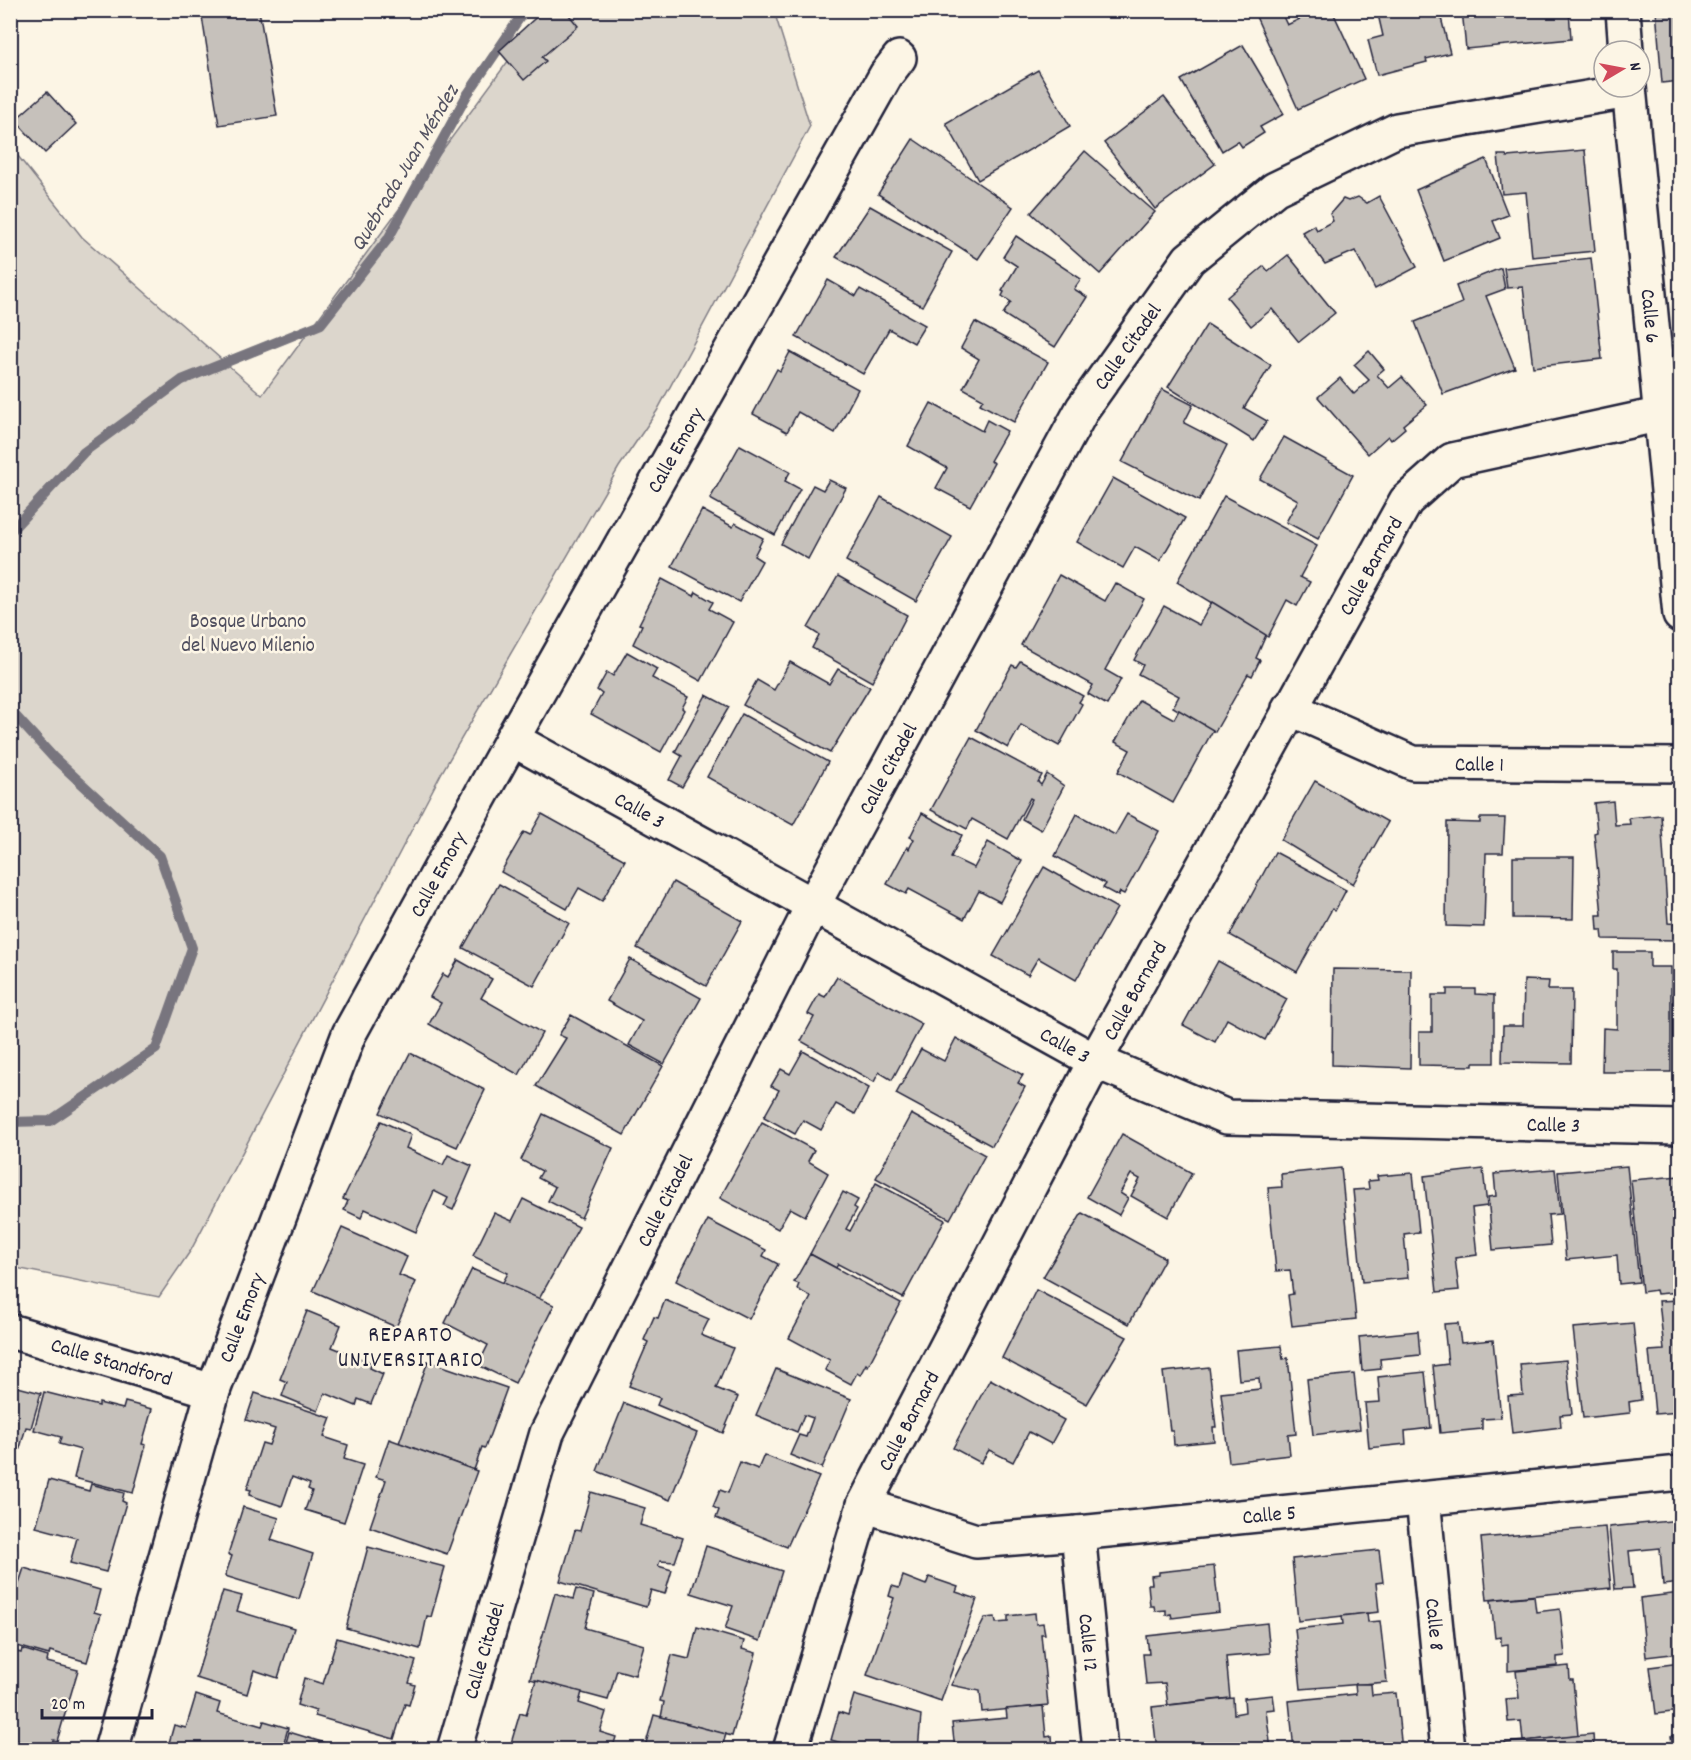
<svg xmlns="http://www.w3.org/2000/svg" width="1691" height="1760" font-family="Dekko,sans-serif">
	<rect width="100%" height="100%" fill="#fcf5e5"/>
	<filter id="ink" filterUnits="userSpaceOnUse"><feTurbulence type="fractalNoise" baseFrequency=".0167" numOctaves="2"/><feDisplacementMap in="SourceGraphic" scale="12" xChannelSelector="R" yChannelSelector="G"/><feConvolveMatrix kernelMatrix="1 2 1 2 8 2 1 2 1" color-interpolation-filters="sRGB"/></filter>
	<g filter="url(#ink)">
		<!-- green -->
		<polygon fill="#dcd6cc" stroke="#7f7c84" stroke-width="1.5" points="545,11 774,11 810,126 657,411 619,467 442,772 191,1250 159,1297 11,1267 10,146 82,237 262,395"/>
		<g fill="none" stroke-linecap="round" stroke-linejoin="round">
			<!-- stream -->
			<g stroke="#78757e" stroke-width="10">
				<polyline points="10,532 84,452 182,380 321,324 388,239 467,95 525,10"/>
				<polyline points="10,710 53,757 160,856 192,948 156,1049 50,1121 10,1122"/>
			</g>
		</g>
		<!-- building -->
		<g fill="#c6c1bb" stroke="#22223b" stroke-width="1.5">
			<polygon points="201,10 259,10 277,116 219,125"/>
			<polygon points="544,10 565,10 578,26 542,57 546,61 524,80 499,51"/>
			<polygon points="1253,10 1280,10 1287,25 1319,10 1332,10 1364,79 1298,109"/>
			<polygon points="1377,10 1439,10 1450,53 1426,59 1427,62 1377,75 1368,40 1383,36"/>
			<polygon points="1462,10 1569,10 1571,39 1466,49"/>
			<polygon points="1656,10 1680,10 1680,81 1662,83"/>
			<polygon points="1243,45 1284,114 1260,127 1264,133 1242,147 1238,141 1222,151 1181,80"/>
			<polygon points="1038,70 1070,126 978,180 946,123"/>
			<polygon points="47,92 76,124 45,153 15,120"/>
			<polygon points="1164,97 1215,164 1155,209 1104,143"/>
			<polygon points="1680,128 1680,195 1674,129"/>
			<polygon points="913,139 1013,207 978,259 878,194"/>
			<polygon points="1585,150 1595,251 1532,257 1526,192 1502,194 1498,155 1506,155 1507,157"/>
			<polygon points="1085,151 1155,212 1100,274 1031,213"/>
			<polygon points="1486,159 1508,215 1493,221 1500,238 1444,261 1416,190"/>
			<polygon points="1379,196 1417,267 1375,289 1355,251 1325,264 1302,232 1314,225 1317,230 1333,221 1330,214 1343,199 1348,201 1358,197 1367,203"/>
			<polygon points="870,206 952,252 922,306 836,257"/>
			<polygon points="1016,236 1081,279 1074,289 1087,297 1055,347 1003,314 1011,302 1002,296 1004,292 1002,291 1017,266 1003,257"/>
			<polygon points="1288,255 1335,313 1299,342 1272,309 1251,326 1227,297 1264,266 1268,271"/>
			<polygon points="1591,258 1602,359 1533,367 1523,287 1507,288 1504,268"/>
			<polygon points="1501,268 1505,289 1486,296 1515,368 1443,394 1415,322 1462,303 1456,286"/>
			<polygon points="828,280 856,296 860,289 925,325 914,343 889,329 863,374 796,337"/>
			<polygon points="975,322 1048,362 1014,422 980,404 983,399 963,388 979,359 961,348"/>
			<polygon points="1207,324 1271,365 1244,408 1267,421 1254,441 1168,387"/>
			<polygon points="1369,351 1384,369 1377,375 1389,388 1402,377 1427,405 1403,425 1405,428 1391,440 1388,436 1368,454 1318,397 1340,378 1354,394 1369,380 1354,365"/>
			<polygon points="790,352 858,389 835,433 798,412 787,432 753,414 777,369 780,371"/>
			<polygon points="1162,389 1193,405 1184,423 1227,445 1199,501 1122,462"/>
			<polygon points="931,403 982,431 987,420 1007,431 990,461 994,463 970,506 936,488 947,468 908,446"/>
			<polygon points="1284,437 1353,475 1318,539 1286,522 1298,500 1260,479"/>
			<polygon points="740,445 790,472 785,481 800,489 775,535 710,499"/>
			<polygon points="1113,478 1185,518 1160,561 1135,547 1123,568 1077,542"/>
			<polygon points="829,480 846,488 808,559 781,544 813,485 823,490"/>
			<polygon points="1224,496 1317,546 1300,577 1310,582 1297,606 1287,600 1268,637 1177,582"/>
			<polygon points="881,497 952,537 916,601 846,561"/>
			<polygon points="702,510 733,527 735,523 763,538 754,556 762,561 739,602 672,566"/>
			<polygon points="1059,575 1105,601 1115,583 1144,599 1105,670 1121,679 1107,705 1088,694 1093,685 1021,645"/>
			<polygon points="838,576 907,615 872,682 812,648 819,635 808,628"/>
			<polygon points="662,579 694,596 696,592 713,602 709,609 733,622 701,681 633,644 642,625 639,624"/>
			<polygon points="1212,602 1266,635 1256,658 1260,660 1252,676 1248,674 1215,732 1173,707 1179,696 1138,674 1143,665 1134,660 1164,606 1199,625"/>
			<polygon points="627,652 657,669 652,678 688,697 682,708 684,710 661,752 591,714 602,694 597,690 607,672 613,676"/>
			<polygon points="1020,661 1083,696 1079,702 1082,704 1059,746 1021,725 1008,748 976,730 1012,665 1016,667"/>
			<polygon points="790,662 829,684 838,669 870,687 830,753 743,705 757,680 774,690"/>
			<polygon points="706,695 729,707 682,787 669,780 682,756 675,752"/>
			<polygon points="1139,700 1174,719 1179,710 1213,730 1173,803 1118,772 1130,750 1115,742"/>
			<polygon points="742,714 828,762 793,825 707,777"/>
			<polygon points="971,737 1042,775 1038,782 1041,785 1047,774 1064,786 1041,830 1022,819 1032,799 1030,798 1008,839 972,819 967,829 931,810"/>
			<polygon points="1315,781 1388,822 1353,884 1281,840"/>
			<polygon points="1613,801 1615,825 1630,824 1629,818 1661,815 1668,923 1680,924 1680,940 1603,939 1602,930 1598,930 1597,915 1602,915 1594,833 1597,832 1594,803"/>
			<polygon points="922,813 962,835 951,857 974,868 988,842 1022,861 1000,902 979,891 964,919 909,889 906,894 887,884 907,847 909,849 914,839 910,837"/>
			<polygon points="542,814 625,860 602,901 579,888 567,909 501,872 524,832 530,835"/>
			<polygon points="1077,814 1115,835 1127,814 1159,831 1124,894 1120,892 1118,896 1103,888 1106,884 1055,856"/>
			<polygon points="1480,818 1505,818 1503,853 1486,853 1484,927 1446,926 1447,822 1480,823"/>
			<polygon points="1275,852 1346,890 1335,911 1332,909 1297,972 1230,935"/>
			<polygon points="1513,857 1574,857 1573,919 1513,918"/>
			<polygon points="1044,867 1117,908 1076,980 1038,958 1028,975 993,956"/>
			<polygon points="673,882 742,921 706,986 637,948"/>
			<polygon points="499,884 569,923 534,986 463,948"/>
			<polygon points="1613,952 1650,952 1650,967 1671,967 1671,1072 1602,1072 1603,1028 1617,1029 1617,969 1613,969"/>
			<polygon points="630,959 701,998 664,1064 629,1045 642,1021 607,1001"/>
			<polygon points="458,960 492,979 481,998 542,1033 519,1075 429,1024 441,1003 430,997 443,974 448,977"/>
			<polygon points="1218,961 1287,999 1265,1040 1227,1019 1215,1042 1183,1025"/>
			<polygon points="1333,969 1411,970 1410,1068 1332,1065"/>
			<polygon points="837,977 922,1024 892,1080 879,1072 874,1082 801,1041 814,1017 808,1014 819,994 825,997"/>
			<polygon points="1524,980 1549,981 1548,990 1572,990 1571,1063 1502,1062 1503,1026 1523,1026"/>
			<polygon points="1447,989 1475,989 1475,994 1494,995 1494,1063 1473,1063 1473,1066 1419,1065 1419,1032 1432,1032 1432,995 1447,995"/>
			<polygon points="571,1015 663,1066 624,1135 536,1086 566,1038 559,1035"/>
			<polygon points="956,1038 1023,1075 1018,1083 1025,1087 992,1146 896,1094 921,1049 944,1061"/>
			<polygon points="803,1051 869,1088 855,1114 836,1104 821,1130 803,1120 795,1134 764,1117 779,1090 771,1086 781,1069 790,1074"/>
			<polygon points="410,1053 485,1090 457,1147 380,1113"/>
			<polygon points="543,1114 613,1148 581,1218 548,1201 555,1187 538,1178 542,1171 521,1160"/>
			<polygon points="911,1114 985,1155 950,1219 876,1178"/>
			<polygon points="381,1121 411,1135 406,1148 443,1165 448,1155 472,1166 453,1210 444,1206 448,1198 434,1191 416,1232 365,1209 361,1218 344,1210 348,1201 343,1199"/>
			<polygon points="762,1122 814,1150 808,1161 828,1173 805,1216 790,1208 778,1229 720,1198"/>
			<polygon points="1122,1134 1192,1173 1168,1217 1131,1196 1140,1179 1131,1174 1120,1193 1128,1198 1119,1215 1087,1197"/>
			<polygon points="1627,1166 1639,1282 1619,1284 1617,1255 1566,1260 1558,1172"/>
			<polygon points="1341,1168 1356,1319 1292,1326 1288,1295 1293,1294 1290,1270 1276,1271 1268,1188 1282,1187 1281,1174"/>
			<polygon points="1483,1169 1487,1206 1472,1208 1477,1255 1455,1258 1459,1290 1437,1292 1424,1176"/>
			<polygon points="1555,1169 1560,1214 1548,1215 1551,1245 1493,1250 1488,1197 1496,1196 1494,1174"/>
			<polygon points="1413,1173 1419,1232 1404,1234 1408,1278 1362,1282 1353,1190 1369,1189 1368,1181 1378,1180 1377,1176"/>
			<polygon points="1680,1176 1680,1292 1657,1294 1656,1290 1642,1292 1631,1180"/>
			<polygon points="876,1183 945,1220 903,1298 838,1264 836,1268 810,1254 843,1192 858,1200 854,1207 857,1209 846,1229 850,1231"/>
			<polygon points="523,1199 579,1227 539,1299 502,1284 508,1273 473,1256 494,1213 512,1221"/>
			<polygon points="1082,1213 1165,1258 1129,1324 1043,1277"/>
			<polygon points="708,1220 766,1250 763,1256 778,1264 749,1319 676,1281"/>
			<polygon points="342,1228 407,1257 399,1275 416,1282 396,1327 313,1291"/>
			<polygon points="810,1254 901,1303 868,1366 866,1364 860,1375 857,1373 851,1384 825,1370 830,1360 789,1338 811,1297 797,1289 799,1284 794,1282"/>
			<polygon points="472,1269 554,1305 515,1383 478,1365 488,1345 445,1323"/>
			<polygon points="1036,1290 1127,1337 1087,1404 1002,1358"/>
			<polygon points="665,1300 709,1319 701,1335 733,1348 716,1388 738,1397 723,1433 657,1405 660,1398 629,1386 648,1342 644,1340 654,1317 658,1318"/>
			<polygon points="1680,1300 1680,1412 1655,1414 1649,1351 1664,1350 1659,1301"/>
			<polygon points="307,1311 341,1325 332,1347 372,1363 370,1368 383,1374 371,1404 358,1399 356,1406 325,1393 318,1411 282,1396 287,1382 280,1379"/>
			<polygon points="1458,1323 1461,1343 1493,1340 1501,1418 1482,1419 1482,1429 1440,1433 1433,1366 1448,1364 1444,1324"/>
			<polygon points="1633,1323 1641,1400 1629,1402 1630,1413 1583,1418 1573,1328"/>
			<polygon points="1418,1331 1420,1355 1380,1359 1381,1369 1362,1371 1359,1337"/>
			<polygon points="1281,1346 1283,1359 1288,1358 1296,1434 1288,1435 1290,1455 1229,1462 1221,1393 1260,1389 1259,1378 1239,1380 1236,1350"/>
			<polygon points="1566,1360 1572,1414 1560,1415 1561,1427 1512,1433 1508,1396 1523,1395 1520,1364"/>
			<polygon points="428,1361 507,1388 485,1448 482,1447 474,1470 399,1443"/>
			<polygon points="1209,1367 1216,1427 1213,1427 1214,1441 1174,1445 1173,1431 1170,1431 1163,1372"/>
			<polygon points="776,1369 851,1399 822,1468 790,1455 799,1435 806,1437 813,1418 804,1415 797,1432 756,1415"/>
			<polygon points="1425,1372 1431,1428 1405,1431 1406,1444 1369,1448 1365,1403 1380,1402 1378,1377"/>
			<polygon points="1354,1374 1360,1429 1313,1435 1307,1379"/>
			<polygon points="990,1379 1064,1420 1051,1444 1029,1432 1013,1462 989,1450 981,1463 953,1448"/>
			<polygon points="10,1385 41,1393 31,1428 26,1427 18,1455 10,1453"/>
			<polygon points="44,1392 99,1406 99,1403 123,1409 125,1402 152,1409 142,1444 146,1445 133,1493 74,1478 81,1450 59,1444 61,1437 34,1430"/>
			<polygon points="255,1393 331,1418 324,1437 348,1445 344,1459 363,1465 344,1522 305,1510 312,1491 308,1489 310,1484 292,1477 282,1506 249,1495 251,1490 247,1489 262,1443 269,1445 275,1429 246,1420"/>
			<polygon points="624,1403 697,1433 670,1500 597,1471"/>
			<polygon points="389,1439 477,1471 447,1554 370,1527 386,1480 376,1477"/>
			<polygon points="764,1455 819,1477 787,1547 716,1518 719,1510 713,1507 720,1490 728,1493 740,1462 758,1469"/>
			<polygon points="49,1480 89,1491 91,1484 124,1493 122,1501 126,1503 106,1572 70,1563 77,1538 36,1527"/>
			<polygon points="591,1492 645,1508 640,1525 683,1538 675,1562 660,1561 658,1566 672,1570 665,1594 651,1590 646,1607 560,1581 575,1530 580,1531"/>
			<polygon points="243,1507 279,1518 271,1540 313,1554 299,1599 225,1576 232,1556 228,1554"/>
			<polygon points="1680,1520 1680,1583 1663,1585 1660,1548 1629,1551 1633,1588 1615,1589 1609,1527"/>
			<polygon points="1605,1527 1611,1588 1487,1600 1481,1538"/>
			<polygon points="706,1546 782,1571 760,1641 725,1629 733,1606 691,1593"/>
			<polygon points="368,1547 445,1567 431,1617 427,1616 420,1649 346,1628"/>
			<polygon points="1379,1550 1383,1582 1376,1583 1379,1612 1298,1621 1292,1559"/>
			<polygon points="1214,1566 1219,1612 1172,1618 1171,1614 1166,1615 1166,1610 1155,1611 1154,1606 1150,1606 1148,1584 1152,1584 1151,1576 1159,1575 1159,1572"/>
			<polygon points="24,1568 100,1590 94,1612 101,1614 87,1662 50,1651 49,1655 10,1644 10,1610"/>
			<polygon points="903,1576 926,1585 929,1577 958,1587 956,1592 977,1599 941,1701 867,1675 894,1598 889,1596 892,1586 899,1588"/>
			<polygon points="576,1589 594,1594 585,1628 644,1645 635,1675 617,1670 608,1700 530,1679 555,1593 573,1599"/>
			<polygon points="223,1591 242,1596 237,1611 294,1628 278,1678 254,1670 247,1694 196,1678"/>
			<polygon points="1680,1593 1680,1653 1646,1657 1640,1598"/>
			<polygon points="1534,1596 1536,1612 1560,1609 1565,1656 1557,1657 1557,1666 1508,1671 1508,1644 1501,1645 1501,1637 1495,1638 1491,1600"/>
			<polygon points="1035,1613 1036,1624 1043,1623 1045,1634 1041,1634 1048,1705 982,1712 980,1691 951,1685 985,1618 995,1617 996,1623 1008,1622 1008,1616"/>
			<polygon points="1367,1613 1368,1622 1380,1621 1387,1682 1301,1689 1295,1629 1343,1624 1342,1616"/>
			<polygon points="1267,1623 1270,1653 1226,1657 1230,1698 1168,1705 1165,1683 1146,1684 1143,1654 1149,1654 1147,1636"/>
			<polygon points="697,1627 744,1641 742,1649 756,1653 732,1736 661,1717 664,1702 660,1701 672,1655 689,1659"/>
			<polygon points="337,1638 416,1661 409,1683 415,1685 409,1705 405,1704 394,1739 315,1716 316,1711 297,1705 304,1678 323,1684"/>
			<polygon points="22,1649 48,1657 47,1662 78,1670 57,1741 53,1740 50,1750 10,1739 10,1650 21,1653"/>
			<polygon points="1680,1663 1680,1711 1656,1714 1650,1667"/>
			<polygon points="1569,1666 1570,1680 1573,1680 1578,1736 1523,1741 1521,1721 1508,1722 1506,1699 1519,1698 1516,1671"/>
			<polygon points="536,1680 582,1692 579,1703 606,1712 600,1732 616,1737 612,1750 509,1750 520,1713 526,1715"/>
			<polygon points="1355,1684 1371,1684 1372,1695 1396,1693 1402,1750 1294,1750 1289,1701 1356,1694"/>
			<polygon points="196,1695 220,1703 217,1713 262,1726 264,1721 288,1728 282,1750 167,1750 174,1725 186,1728"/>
			<polygon points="854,1695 921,1715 918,1750 843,1750 845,1744 831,1740 839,1712 848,1715"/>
			<polygon points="1273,1695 1275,1709 1266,1710 1271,1750 1157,1750 1152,1707 1233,1698 1234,1714 1245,1712 1244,1698"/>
			<polygon points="1043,1706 1046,1737 1052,1736 1053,1750 955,1750 952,1723 1007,1718 1006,1709"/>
			<polygon points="654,1715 726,1734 723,1744 734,1750 644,1750"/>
			<polygon points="289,1732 348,1750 284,1750"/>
			<polygon points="1593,1734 1594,1750 1506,1750 1505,1743"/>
			<polygon points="1680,1735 1680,1750 1673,1750 1671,1736"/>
		</g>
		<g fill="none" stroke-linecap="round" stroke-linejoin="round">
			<!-- minor casing -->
			<g stroke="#22223b" stroke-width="38">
				<g id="minor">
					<polyline points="1623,10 1626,51"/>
					<path id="s1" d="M1629 87 1680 615"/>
					<path id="s2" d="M1289 708 1413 763 1680 765"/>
					<path id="s3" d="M512 739 1095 1061 1227 1117 1680 1127"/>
					<path id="s4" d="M10 1331 213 1391"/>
					<path id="s5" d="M1423 1499 1448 1750"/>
					<path id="s6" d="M864 1505 976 1541 1078 1533 1680 1473"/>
					<path id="s7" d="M1078 1533 1100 1750"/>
					<path id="s8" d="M111 1750 213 1391 349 1034 512 739 886 75 899 58"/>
					<path id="s9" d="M454 1750 547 1433 813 905 1083 408 1189 259 1275 189 1397 130 1629 91"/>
					<path id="s10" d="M790 1750 864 1505 1095 1061 1406 501 1452 460 1662 414"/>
				</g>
			</g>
			<!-- minor -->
			<use href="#minor" stroke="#fcf5e5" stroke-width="33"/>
		</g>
	</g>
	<g text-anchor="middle" stroke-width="5" stroke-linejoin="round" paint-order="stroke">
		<!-- street labels -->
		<g font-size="21" fill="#22223b" stroke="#fcf5e5">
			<text dy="7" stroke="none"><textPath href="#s1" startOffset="230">Calle 6</textPath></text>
			<text dy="7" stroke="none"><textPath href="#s9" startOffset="1563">Calle Citadel</textPath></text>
			<text dy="7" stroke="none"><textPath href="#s8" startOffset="1424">Calle Emory</textPath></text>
			<text dy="7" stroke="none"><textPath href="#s10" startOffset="1323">Calle Barnard</textPath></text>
			<text dy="7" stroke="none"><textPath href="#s2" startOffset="202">Calle 1</textPath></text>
			<text dy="7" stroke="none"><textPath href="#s9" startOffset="1077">Calle Citadel</textPath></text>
			<text dy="7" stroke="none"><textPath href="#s3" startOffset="146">Calle 3</textPath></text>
			<text dy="7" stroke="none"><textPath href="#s8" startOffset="938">Calle Emory</textPath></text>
			<text dy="7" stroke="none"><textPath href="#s10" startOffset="837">Calle Barnard</textPath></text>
			<text dy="7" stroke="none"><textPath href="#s3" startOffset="632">Calle 3</textPath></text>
			<text dy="7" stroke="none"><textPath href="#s3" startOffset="1136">Calle 3</textPath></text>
			<text dy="7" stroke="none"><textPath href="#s9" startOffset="591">Calle Citadel</textPath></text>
			<text dy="7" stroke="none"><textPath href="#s8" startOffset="452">Calle Emory</textPath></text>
			<text dy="7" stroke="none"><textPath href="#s4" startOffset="106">Calle Standford</textPath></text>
			<text dy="7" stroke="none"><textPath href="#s10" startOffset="351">Calle Barnard</textPath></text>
			<text dy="7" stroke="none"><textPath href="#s6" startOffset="412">Calle 5</textPath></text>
			<text dy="7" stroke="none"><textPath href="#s5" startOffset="126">Calle 8</textPath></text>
			<text dy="7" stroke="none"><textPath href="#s7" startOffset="110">Calle 12</textPath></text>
			<text dy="7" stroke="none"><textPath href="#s9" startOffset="104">Calle Citadel</textPath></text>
		</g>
		<!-- park labels -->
		<g font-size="21" fill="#504f5f" stroke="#fcf5e5">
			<text x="248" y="627">Bosque Urbano<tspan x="248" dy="24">del Nuevo Milenio</tspan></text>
		</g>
		<!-- water labels -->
		<g font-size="22" font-style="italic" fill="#545362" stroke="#fcf5e5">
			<text transform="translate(403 167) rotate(-59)" y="8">Quebrada Juan Méndez</text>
		</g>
		<!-- neighbourhood labels -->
		<g font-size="22" letter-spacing="1.5" fill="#22223b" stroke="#fcf5e5">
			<text x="411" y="1341">REPARTO<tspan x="411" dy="25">UNIVERSITARIO</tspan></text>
		</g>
	</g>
	<!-- margin -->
	<rect width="1691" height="1760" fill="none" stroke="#fcf5e5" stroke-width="36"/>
	<rect x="18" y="18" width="1655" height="1724" fill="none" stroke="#22223b" stroke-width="2" filter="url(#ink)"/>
	<!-- north arrow -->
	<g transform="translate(1622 69) rotate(80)"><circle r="28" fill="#fcf5e5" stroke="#a5a1a1" stroke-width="1.5"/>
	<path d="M0-4.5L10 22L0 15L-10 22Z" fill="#d1495b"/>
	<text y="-9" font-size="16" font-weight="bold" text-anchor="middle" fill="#22223b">N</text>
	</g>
	<!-- scale -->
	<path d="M42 1709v9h110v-9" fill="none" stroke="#22223b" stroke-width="3"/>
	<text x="51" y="1709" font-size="18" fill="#22223b" stroke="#fcf5e5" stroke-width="4.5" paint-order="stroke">20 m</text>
</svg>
